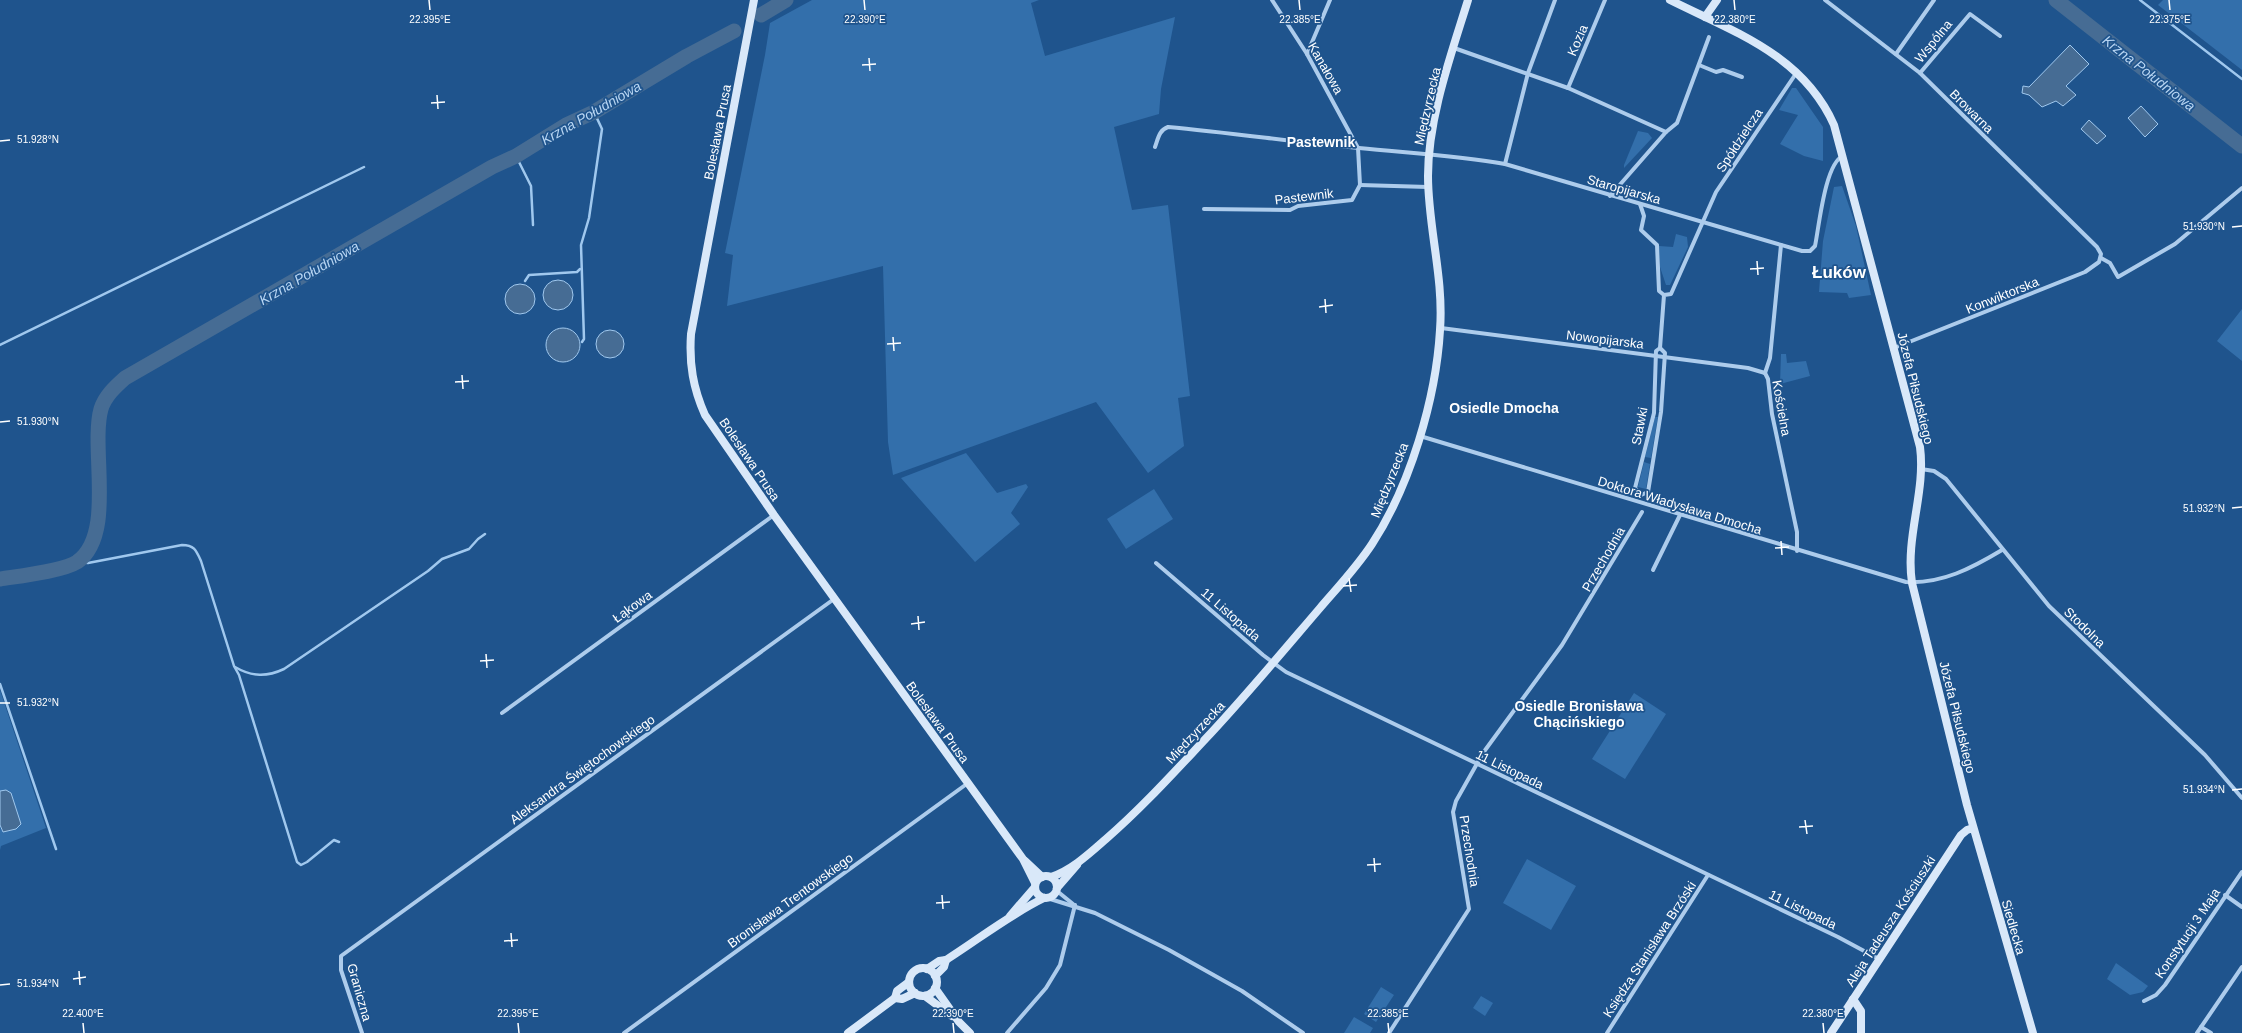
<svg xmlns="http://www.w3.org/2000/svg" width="2242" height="1033" font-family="Helvetica,sans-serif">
	<rect width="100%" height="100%" fill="#1f548d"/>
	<!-- green -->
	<g fill="#336fab">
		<polygon points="812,0 1039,0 1031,3 1045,56 1175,17 1161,89 1159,114 1114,127 1132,210 1168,205 1190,396 1178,398 1184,446 1148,473 1096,402 893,475 888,442 883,266 727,306 733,255 725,253 765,55 770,23"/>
		<polygon points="2163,0 2242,0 2242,70 2158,5"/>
		<polygon points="1792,88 1796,88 1823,127 1823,161 1804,156 1780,144 1798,115 1779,110"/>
		<polygon points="1638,131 1648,133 1652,138 1624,168 1624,165"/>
		<polygon points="1842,186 1856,226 1871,295 1849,298 1847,293 1819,292 1823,241 1834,187"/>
		<polygon points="1676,234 1687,237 1688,247 1670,285 1666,285 1660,267 1659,246 1673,247"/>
		<polygon points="2242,309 2242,361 2217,341"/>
		<polygon points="1781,354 1786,354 1787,363 1806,361 1810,376 1780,384"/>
		<polygon points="1655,417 1658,417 1651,458 1645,457"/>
		<polygon points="966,453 997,493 1026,484 1028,487 1011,513 1020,524 975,562 901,478"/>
		<polygon points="1644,462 1650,464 1646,489 1638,487"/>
		<polygon points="1154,489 1173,519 1126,549 1107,519"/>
		<polygon points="0,690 46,828 1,846 0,850 0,825 1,830 9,831 20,826 9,791 0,791"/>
		<polygon points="1634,693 1666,714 1625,779 1592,759"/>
		<polygon points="1527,859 1576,886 1551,930 1503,903"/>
		<polygon points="2116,963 2148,986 2143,992 2130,995 2107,979"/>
		<polygon points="1381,987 1394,995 1376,1022 1364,1014"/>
		<polygon points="1481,996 1493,1003 1485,1016 1473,1008"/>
		<polygon points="1354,1017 1373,1028 1370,1033 1344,1033"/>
	</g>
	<!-- water -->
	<g fill="#466c94" stroke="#a0c8ee">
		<polygon points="2070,45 2089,64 2066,86 2076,95 2063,106 2056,101 2042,107 2029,95 2022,93 2023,86 2029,87"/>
		<polygon points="2141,106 2158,124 2145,137 2128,118"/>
		<polygon points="2089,120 2106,136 2097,144 2081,129"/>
		<circle cx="558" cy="295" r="15"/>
		<circle cx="520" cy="299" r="15"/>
		<circle cx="563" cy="345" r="17"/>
		<circle cx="610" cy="344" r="14"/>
		<polygon points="6,790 11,793 21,824 16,829 3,832 0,825 0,791"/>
	</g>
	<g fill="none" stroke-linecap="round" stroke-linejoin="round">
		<!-- stream -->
		<g stroke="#a0c8ee" stroke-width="2.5">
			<polyline points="2140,0 2242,79"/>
			<polyline points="516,156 531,186 533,225"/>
			<polyline points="525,281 529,275 577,272 580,269"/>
			<polyline points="582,342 584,339 581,245 589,218 602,129 594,112"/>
			<polyline points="0,345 364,167"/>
			<path d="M77 562 88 563 182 545C194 545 196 550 201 561L234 666 239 675 297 862 301 865 307 862 334 840 339 842"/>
			<path d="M235 667C252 677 267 677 284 669L428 571 442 559 469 549 478 539 485 534"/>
			<polyline points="0,684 56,849"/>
		</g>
		<!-- river -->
		<g stroke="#466c94" stroke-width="15">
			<polyline points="2056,0 2242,146"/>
			<polyline points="761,15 786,0"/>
			<path d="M0 579C19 576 63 571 77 562 116 535 90 449 101 409 105 396 115 387 125 378L492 167 516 156 566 125 594 112 687 56 734 31"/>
		</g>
		<!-- street -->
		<g stroke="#adccec" stroke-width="4">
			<polyline points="1825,0 1920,73 2097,247 2101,254 2099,262 2085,272 1894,348"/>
			<polyline points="1454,48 1568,88 1666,132"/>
			<polyline points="1307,54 1330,0"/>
			<polyline points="1896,54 1934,0"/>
			<polyline points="1699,65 1716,72 1723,70 1742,77"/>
			<polyline points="1920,73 1970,14 2000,36"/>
			<polyline points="1568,88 1605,0"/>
			<path d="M1155 147C1158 139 1159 130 1168 127 1232 133 1296 142 1359 148 1408 153 1457 155 1505 164L1802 251H1810L1815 246C1819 227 1825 163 1843 156"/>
			<polyline points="1505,164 1528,73 1555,0"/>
			<polyline points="1360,185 1428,187"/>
			<polyline points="1610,196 1666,132 1677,123 1709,37"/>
			<polyline points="1640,204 1644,216 1641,230 1657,245 1659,291 1664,295"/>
			<polyline points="1204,209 1290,210 1298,206 1352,200 1360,185 1358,148 1307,54 1272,0"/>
			<polyline points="2101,258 2110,263 2118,277 2175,244 2242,188"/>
			<polyline points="1441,328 1748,368 1765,373"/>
			<polyline points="1765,373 1768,379 1772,414 1797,532 1797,551"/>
			<polyline points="1765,373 1770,358 1781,245"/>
			<path d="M1420 436 1906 582C1942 584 1972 568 2002 550"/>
			<polyline points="1921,469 1934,471 1946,479 2049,606 2205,755 2242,798"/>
			<polyline points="1641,495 1635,488 1654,413 1656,351 1660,348 1664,295 1671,294 1716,192 1797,72"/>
			<polyline points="1641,495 1648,492 1661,412 1665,353 1660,348"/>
			<polyline points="1156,563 1263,655 1286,672 1838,937 1879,959"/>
			<polyline points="1653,570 1680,515"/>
			<polyline points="502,713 774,515"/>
			<polyline points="1057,891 1073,904"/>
			<polyline points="2225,895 2242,907"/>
			<polyline points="1047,898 1095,913 1169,950 1242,991 1303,1033"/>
			<polyline points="2144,1001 2156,995 2165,985 2242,872"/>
			<polyline points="2201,1027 2211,1033"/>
			<polyline points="362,1033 341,970 341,956 834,599"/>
			<polyline points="624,1033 968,783"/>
			<polyline points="1007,1033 1046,988 1060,965 1075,905"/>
			<polyline points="1389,1033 1469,909 1453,812 1456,801 1483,753 1562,645 1642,512"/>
			<polyline points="1607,1033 1708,875"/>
			<polyline points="2197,1033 2242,967"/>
		</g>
		<!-- secondary -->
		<g stroke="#d9e8f9" stroke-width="8">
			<path d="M754 0 691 334C689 364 693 388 705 415L774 515 1023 859 1035 883"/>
			<path d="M1670 0C1734 32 1803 55 1834 125L1920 447C1926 492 1905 537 1912 583L1967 805 2033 1033"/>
			<polyline points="1705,17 1717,0"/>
			<polyline points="1025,861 1042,877"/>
			<circle cx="1046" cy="887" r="11"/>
			<path d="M1051 877C1072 870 1090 853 1106 839 1144 806 1177 769 1211 733 1249 692 1284 650 1320 608 1338 587 1357 567 1372 544 1410 486 1436 399 1440 330 1444 278 1428 227 1428 176 1428 118 1451 55 1468 0"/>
			<polyline points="1057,888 1077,865"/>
			<polyline points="1010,916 1035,887"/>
			<circle cx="923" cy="982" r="14"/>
			<path d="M927 969 939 961 946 960C979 939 1009 915 1044 898"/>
			<polyline points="935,976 944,967 946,960"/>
			<polyline points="935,988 959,1022 970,1033"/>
			<polyline points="925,996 952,1016"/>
			<polyline points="895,998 897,991 909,982"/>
			<polyline points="1853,999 1861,1011 1861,1033"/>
			<polyline points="848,1033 895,998 902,999 915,993"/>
			<polyline points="1831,1033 1961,835 1967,830 1973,828"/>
		</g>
	</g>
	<!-- ticks -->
	<path fill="none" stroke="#fff" stroke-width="1.5" d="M429 0 430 10M864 0 865 10M1299 0 1300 10M1734 0 1735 10M2169 0 2170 10M869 58 870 71M862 65 876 64M437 95 438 109M431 103 445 102M0 141 10 140M2232 227 2242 226M1757 261 1758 275M1750 269 1764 268M1325 299 1326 313M1319 307 1333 305M893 337 894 351M887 344 901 343M462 375 463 389M455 382 469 381M0 422 10 421M2232 508 2242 507M1781 541 1782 555M1775 548 1789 547M1349 578 1351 592M1343 586 1357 585M918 616 919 630M911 624 925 622M486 654 487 668M480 661 494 660M0 703H10M2232 790 2242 789M1805 820 1807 834M1799 827 1813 826M1374 858 1375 872M1367 865 1381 864M942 895 943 909M936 903 950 902M511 933 512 947M504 941 518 940M79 971 80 985M73 979 86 977M0 985 10 984M83 1023 84 1033M518 1023 519 1033M953 1023 954 1033M1388 1023 1389 1033M1823 1023 1824 1033"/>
	<g text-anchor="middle" stroke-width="3.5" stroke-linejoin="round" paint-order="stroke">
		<!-- street labels -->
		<g font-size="13" fill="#fff" stroke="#1f548d">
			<text transform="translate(1577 40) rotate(-67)" y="5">Kozia</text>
			<text transform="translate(1933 41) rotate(-51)" y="5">Wspólna</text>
			<text transform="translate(1326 68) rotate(60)" y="5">Kanałowa</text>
			<text transform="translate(1427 106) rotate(-77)" y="5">Międzyrzecka</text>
			<text transform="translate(1972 111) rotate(45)" y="5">Browarna</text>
			<text transform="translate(717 132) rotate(-79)" y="5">Bolesława Prusa</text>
			<text transform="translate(1739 140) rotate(-57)" y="5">Spółdzielcza</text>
			<text transform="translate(1624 189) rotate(16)" y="5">Staropijarska</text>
			<text transform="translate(1304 196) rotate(-7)" y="5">Pastewnik</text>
			<text transform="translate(2002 295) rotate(-22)" y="5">Konwiktorska</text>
			<text transform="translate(1605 339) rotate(7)" y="5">Nowopijarska</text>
			<text transform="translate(1916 388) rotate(76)" y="5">Józefa Piłsudskiego</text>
			<text transform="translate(1782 408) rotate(80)" y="5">Kościelna</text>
			<text transform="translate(1639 426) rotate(-79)" y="5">Stawki</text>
			<text transform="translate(750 459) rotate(56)" y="5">Bolesława Prusa</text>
			<text transform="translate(1389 480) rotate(-68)" y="5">Międzyrzecka</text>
			<text transform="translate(1680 505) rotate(17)" y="5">Doktora Władysława Dmocha</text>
			<text transform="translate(1603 559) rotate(-60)" y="5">Przechodnia</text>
			<text transform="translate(632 606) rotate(-36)" y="5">Łąkowa</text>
			<text transform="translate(1231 614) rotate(41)" y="5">11 Listopada</text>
			<text transform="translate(2085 627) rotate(44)" y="5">Stodolna</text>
			<text transform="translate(1958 717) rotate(76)" y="5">Józefa Piłsudskiego</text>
			<text transform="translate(938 722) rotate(54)" y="5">Bolesława Prusa</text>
			<text transform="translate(1195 732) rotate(-47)" y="5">Międzyrzecka</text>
			<text transform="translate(582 769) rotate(-36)" y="5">Aleksandra Świętochowskiego</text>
			<text transform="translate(1510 769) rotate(26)" y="5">11 Listopada</text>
			<text transform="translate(1470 851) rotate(81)" y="5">Przechodnia</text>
			<text transform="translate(790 900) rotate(-36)" y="5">Bronisława Trentowskiego</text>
			<text transform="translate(1803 909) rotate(26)" y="5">11 Listopada</text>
			<text transform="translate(1890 921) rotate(-57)" y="5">Aleja Tadeusza Kościuszki</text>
			<text transform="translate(2014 927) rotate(74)" y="5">Siedlecka</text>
			<text transform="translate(2187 933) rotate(-56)" y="5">Konstytucji 3 Maja</text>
			<text transform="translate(1649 949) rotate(-57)" y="5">Księdza Stanisława Brzóski</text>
			<text transform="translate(360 992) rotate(74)" y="5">Graniczna</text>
		</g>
		<!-- water labels -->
		<g font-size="14" font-style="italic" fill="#b9d6f3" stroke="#1f548d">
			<text transform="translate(2149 73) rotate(38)" y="5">Krzna Południowa</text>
			<text transform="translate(591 113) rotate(-30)" y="5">Krzna Południowa</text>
			<text transform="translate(309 273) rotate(-30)" y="5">Krzna Południowa</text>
		</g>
		<!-- neighbourhood labels -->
		<g font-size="14" font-weight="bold" fill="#fff" stroke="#1f548d">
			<text x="1321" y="147">Pastewnik</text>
			<text x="1504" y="413">Osiedle Dmocha</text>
			<text x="1579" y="711">Osiedle Bronisława<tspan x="1579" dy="16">Chącińskiego</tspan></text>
		</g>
		<!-- district labels -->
		<g font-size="17" font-weight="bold" fill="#fff" stroke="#1f548d">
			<text x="1839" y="278">Łuków</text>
		</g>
	</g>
	<g font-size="10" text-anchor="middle" fill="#fff" stroke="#1f548d" stroke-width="3.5" stroke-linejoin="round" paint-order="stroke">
		<text x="430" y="23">22.395°E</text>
		<text x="865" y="23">22.390°E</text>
		<text x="1300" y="23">22.385°E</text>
		<text x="1735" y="23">22.380°E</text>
		<text x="2170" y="23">22.375°E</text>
		<text x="38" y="143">51.928°N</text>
		<text x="2204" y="230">51.930°N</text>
		<text x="38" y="425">51.930°N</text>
		<text x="2204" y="512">51.932°N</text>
		<text x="38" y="706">51.932°N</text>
		<text x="2204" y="793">51.934°N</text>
		<text x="38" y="987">51.934°N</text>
		<text x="83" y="1017">22.400°E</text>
		<text x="518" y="1017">22.395°E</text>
		<text x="953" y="1017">22.390°E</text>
		<text x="1388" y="1017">22.385°E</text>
		<text x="1823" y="1017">22.380°E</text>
	</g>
</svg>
